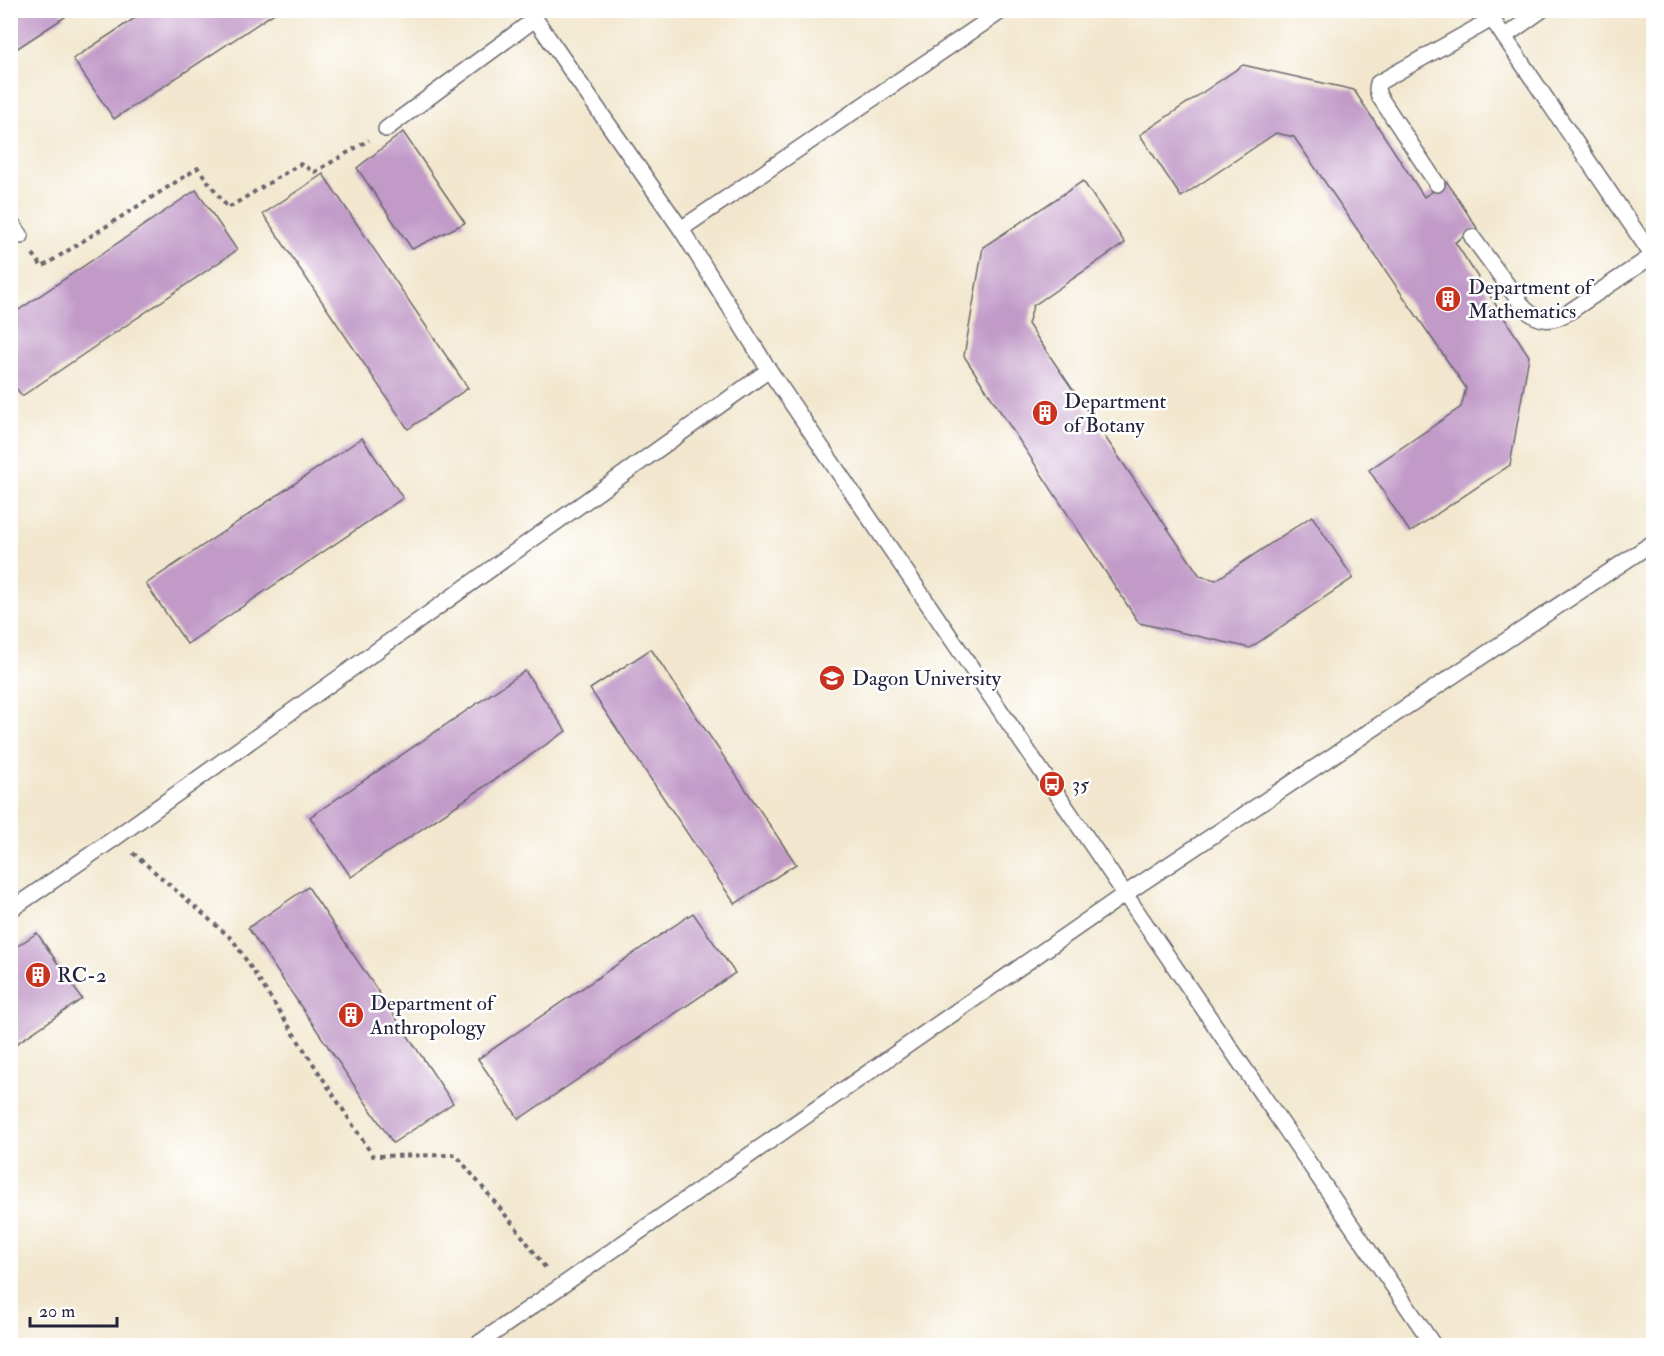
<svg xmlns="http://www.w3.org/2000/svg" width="1664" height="1356" font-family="'IM FELL Double Pica',serif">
	<rect width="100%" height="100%" fill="#fff"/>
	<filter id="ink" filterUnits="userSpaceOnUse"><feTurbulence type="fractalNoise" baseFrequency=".0167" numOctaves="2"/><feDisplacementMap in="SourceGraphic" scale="12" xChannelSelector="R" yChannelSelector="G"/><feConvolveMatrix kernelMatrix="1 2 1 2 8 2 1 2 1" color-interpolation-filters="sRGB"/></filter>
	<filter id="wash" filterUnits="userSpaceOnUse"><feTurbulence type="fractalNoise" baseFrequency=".008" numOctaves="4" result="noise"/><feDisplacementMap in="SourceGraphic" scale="24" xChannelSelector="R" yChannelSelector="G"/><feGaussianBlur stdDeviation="1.35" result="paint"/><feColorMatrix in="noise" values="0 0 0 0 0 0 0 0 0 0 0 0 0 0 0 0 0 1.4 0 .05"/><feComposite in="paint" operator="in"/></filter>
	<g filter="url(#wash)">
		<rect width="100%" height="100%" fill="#f2e7ce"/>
		<g id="blocks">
			<!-- building -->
			<g fill="#c19ac8">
				<polygon points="10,10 60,10 65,17 10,53"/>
				<polygon points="147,10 279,10 114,119 73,59"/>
				<polygon points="1243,65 1354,90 1424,197 1447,182 1477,228 1455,242 1529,356 1510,465 1410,532 1369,470 1461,407 1466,388 1294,137 1276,133 1181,197 1140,135"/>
				<polygon points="403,132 465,223 412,249 357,168"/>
				<polygon points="323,174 468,388 408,429 263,214"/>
				<polygon points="1083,181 1125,243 1033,306 1028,324 1200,576 1216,580 1312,516 1353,578 1250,648 1139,623 964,356 983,247"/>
				<polygon points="196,190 237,250 22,396 10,380 10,316"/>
				<polygon points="362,438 403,498 187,644 146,584"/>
				<polygon points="651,649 796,864 735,904 590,689"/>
				<polygon points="525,671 566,731 351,877 310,817"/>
				<polygon points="308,887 453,1103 393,1143 248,928"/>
				<polygon points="693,913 735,973 519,1119 478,1059"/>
				<polygon points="37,933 82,999 10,1048 10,951"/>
			</g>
		</g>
	</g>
	<g filter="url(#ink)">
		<use href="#blocks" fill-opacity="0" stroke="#6b676e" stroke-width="1.5"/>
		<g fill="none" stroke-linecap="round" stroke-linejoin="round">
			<!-- lane casing -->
			<g stroke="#6b676e" stroke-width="18">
				<g id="lane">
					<polyline points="529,10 681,229 769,370 1125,894 1434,1346"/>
					<polyline points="1486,10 1654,258"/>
					<polyline points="1504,37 1542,10"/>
					<polyline points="386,129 535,19"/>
					<polyline points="1437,184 1379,96 1377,89 1378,83 1492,19"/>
					<polyline points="10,221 21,236"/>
					<polyline points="681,229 1003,10"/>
					<path d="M1472 237 1525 309C1541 323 1552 322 1569 312L1652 256"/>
					<polyline points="10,910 115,838 769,370"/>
					<polyline points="475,1346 1125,894 1654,542"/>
				</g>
			</g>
			<!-- path -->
			<g stroke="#6b676e" stroke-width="4" stroke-dasharray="4.5 4.5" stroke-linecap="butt">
				<polyline points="33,254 42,267 198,168 228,208 300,164 315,172 369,140"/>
				<polyline points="133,853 233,940 373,1156 456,1155 517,1229 547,1270"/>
			</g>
			<!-- lane -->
			<use href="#lane" stroke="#fff" stroke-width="15"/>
		</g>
	</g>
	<!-- icons -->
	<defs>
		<g id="building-disc" transform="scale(1.35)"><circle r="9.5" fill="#c8321e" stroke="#fff"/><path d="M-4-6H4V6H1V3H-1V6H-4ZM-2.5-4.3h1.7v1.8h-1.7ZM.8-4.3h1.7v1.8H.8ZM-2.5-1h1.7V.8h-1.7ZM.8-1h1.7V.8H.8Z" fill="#fff"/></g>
		<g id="university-disc" transform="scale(1.35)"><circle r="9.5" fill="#c8321e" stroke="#fff"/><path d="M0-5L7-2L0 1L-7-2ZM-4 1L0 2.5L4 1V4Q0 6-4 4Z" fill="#fff"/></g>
		<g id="bus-disc" transform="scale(1.35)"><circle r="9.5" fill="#c8321e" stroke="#fff"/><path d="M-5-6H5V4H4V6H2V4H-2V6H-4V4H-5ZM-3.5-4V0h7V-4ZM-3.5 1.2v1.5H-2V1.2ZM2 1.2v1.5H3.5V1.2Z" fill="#fff"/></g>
	</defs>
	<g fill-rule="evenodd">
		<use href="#building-disc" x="1448" y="299"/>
		<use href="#building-disc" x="1045" y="413"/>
		<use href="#university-disc" x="832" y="678"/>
		<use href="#bus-disc" x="1052" y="784"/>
		<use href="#building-disc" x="38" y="975"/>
		<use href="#building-disc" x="351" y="1015"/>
	</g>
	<g text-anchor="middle" stroke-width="5" stroke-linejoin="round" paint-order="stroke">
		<!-- poi labels -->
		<g font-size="21" fill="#22223b" stroke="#fff" text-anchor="start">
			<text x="1468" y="294">Department of<tspan x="1468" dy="24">Mathematics</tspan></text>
			<text x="1064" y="408">Department<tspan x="1064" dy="24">of Botany</tspan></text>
			<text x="852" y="685">Dagon University</text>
			<text x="1072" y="791">35</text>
			<text x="57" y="982">RC-2</text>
			<text x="370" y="1010">Department of<tspan x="370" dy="24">Anthropology</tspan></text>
		</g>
	</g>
	<!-- margin -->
	<rect width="1664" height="1356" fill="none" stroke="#fff" stroke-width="36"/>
	<!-- scale -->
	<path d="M30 1317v9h87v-9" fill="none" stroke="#22223b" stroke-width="3"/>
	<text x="39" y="1317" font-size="18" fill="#22223b" stroke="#ffffff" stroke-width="4.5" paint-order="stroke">20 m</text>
</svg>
